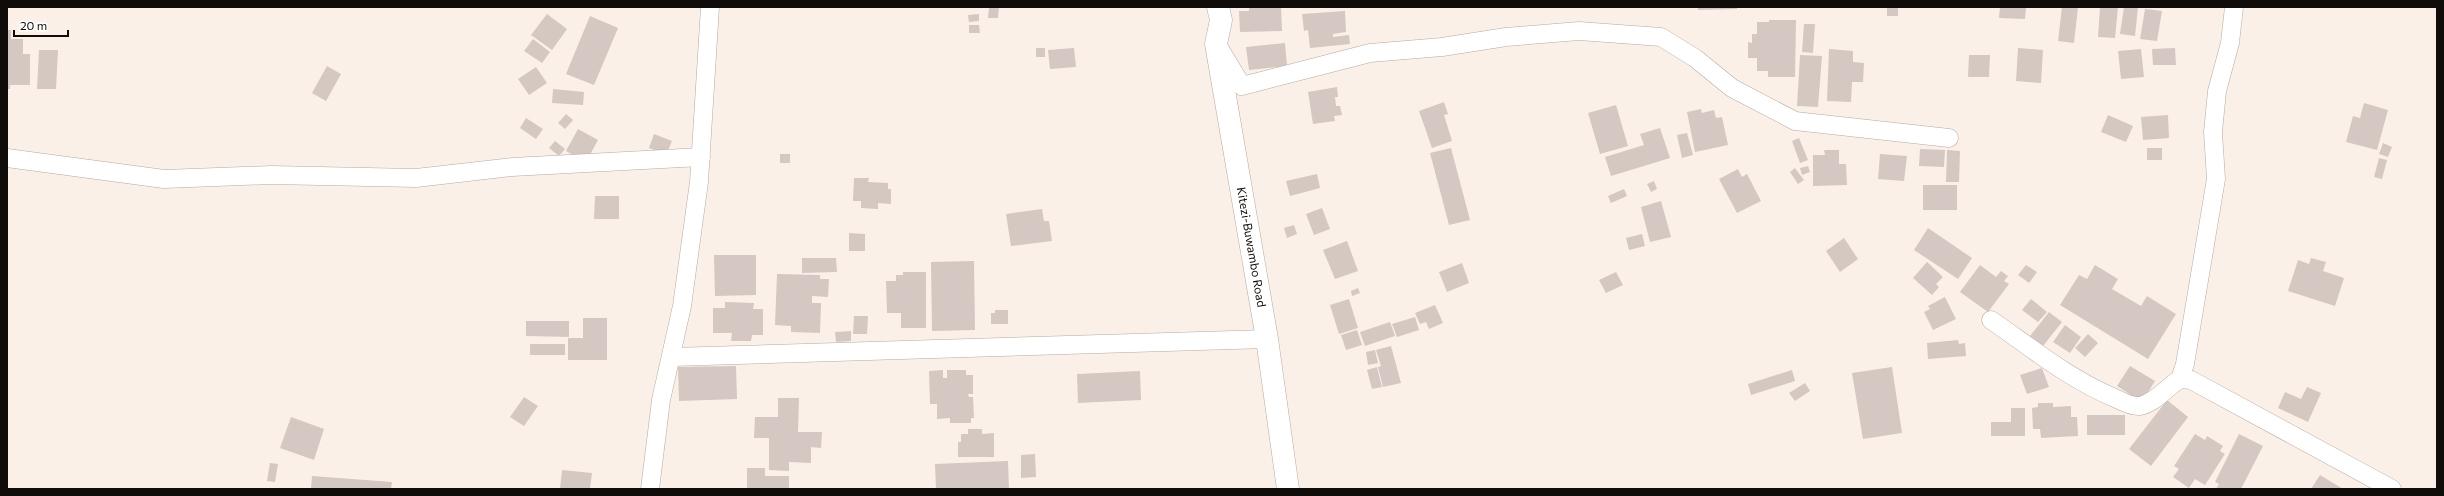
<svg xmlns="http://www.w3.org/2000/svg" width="2444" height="496" font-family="Commissioner,sans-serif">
	<rect width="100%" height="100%" fill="#fbf0e7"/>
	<!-- building -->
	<g fill="#d5c7c2">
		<polygon points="989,7 999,7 998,18 988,18"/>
		<polygon points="1249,7 1281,7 1282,31 1240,32 1239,11 1249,11"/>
		<polygon points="1698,7 1737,7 1737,9 1698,10"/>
		<rect x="1887" y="7" width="11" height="9"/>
		<polygon points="2000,7 2026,7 2025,19 1999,18"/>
		<polygon points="2062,7 2078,7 2074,43 2058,41"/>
		<polygon points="2100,7 2118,7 2115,38 2098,37"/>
		<polygon points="2124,7 2138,7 2135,36 2120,34"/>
		<polygon points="2145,9 2162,11 2157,41 2140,39"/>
		<polygon points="1345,11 1346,32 1333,34 1333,37 1349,35 1350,44 1310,48 1308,30 1304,31 1302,14"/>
		<polygon points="547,14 567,29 552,50 531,35"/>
		<polygon points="979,14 979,21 969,22 968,15"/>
		<polygon points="590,16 618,28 594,85 566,74"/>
		<polygon points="1769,20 1796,20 1795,77 1768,77 1768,71 1757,71 1757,58 1748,58 1748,42 1752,43 1752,34 1757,34 1757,22 1769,22"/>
		<polygon points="1804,24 1815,24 1813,53 1802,52"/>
		<polygon points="969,25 979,25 980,33 969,33"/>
		<polygon points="7,30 11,30 11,39 23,39 23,54 30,54 30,85 10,85 10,89 7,89"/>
		<polygon points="533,39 550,52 542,63 524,51"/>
		<polygon points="1285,43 1287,66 1249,70 1246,47"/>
		<rect x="1036" y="48" width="9" height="9"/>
		<polygon points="1074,48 1076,67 1050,69 1048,50"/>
		<polygon points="2018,48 2043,50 2041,83 2016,81"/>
		<polygon points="2175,48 2176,65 2153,65 2152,49"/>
		<polygon points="1829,49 1853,51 1853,62 1864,63 1863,82 1852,82 1851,102 1827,101"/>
		<polygon points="2141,49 2144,77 2121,79 2118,51"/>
		<polygon points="39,50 58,50 56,89 37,89"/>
		<polygon points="1800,55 1822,56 1818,107 1797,106"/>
		<polygon points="1969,55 1990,55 1989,77 1968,77"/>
		<polygon points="327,66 341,74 326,101 312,93"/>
		<polygon points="536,67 547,83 529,95 518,79"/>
		<polygon points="1337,87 1338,97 1335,97 1336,106 1340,106 1342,115 1334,116 1335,121 1313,124 1308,92"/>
		<polygon points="553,89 584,92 583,105 552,103"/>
		<polygon points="1444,102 1448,114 1444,115 1452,141 1432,148 1419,111"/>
		<polygon points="2364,103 2388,110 2377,150 2346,142 2353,116 2360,118"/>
		<polygon points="1616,105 1628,146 1600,154 1588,113"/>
		<polygon points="1701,109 1702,113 1714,110 1716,118 1722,117 1728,145 1695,152 1687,112"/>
		<polygon points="566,114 573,120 565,129 558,123"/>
		<polygon points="2108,115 2133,126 2126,142 2101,132"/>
		<polygon points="2168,115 2169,138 2143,140 2141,117"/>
		<polygon points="526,118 543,129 536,139 520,128"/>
		<polygon points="1660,128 1670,158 1611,176 1605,157 1644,145 1640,134"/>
		<polygon points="578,129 598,140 586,162 566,151"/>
		<polygon points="1687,133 1693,155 1682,158 1677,135"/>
		<polygon points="654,134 672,141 666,155 649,148"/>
		<polygon points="1799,138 1808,160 1800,163 1792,141"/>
		<polygon points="555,141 565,149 559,156 549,148"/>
		<polygon points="2383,143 2392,147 2388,157 2379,154"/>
		<polygon points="1451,148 1470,220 1449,225 1430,153"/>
		<rect x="2147" y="148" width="15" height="12"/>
		<polygon points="1920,149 1945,150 1944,167 1919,166"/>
		<polygon points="1824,150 1839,150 1839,164 1846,164 1847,185 1813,186 1813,155 1825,155"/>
		<polygon points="1947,150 1960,151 1959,182 1946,182"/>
		<rect x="780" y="154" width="10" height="9"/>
		<polygon points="1880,154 1907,156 1904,181 1878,179"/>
		<polygon points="2379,158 2387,160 2382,179 2374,177"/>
		<polygon points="1808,166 1810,172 1802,175 1800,168"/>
		<polygon points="1795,168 1804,180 1798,184 1790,172"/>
		<polygon points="1738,169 1742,177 1747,174 1761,201 1737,213 1719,179"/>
		<polygon points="1317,174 1320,188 1290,196 1286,181"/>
		<polygon points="854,178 869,178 868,182 888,183 888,189 891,189 891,204 878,203 878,209 861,208 861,201 853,201"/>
		<polygon points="1654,181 1657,189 1651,192 1647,184"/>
		<rect x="1923" y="185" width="34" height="25"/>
		<polygon points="1624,189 1627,196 1611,203 1608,196"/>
		<polygon points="595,196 619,196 619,219 594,219"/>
		<polygon points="1661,201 1671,237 1650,242 1641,207"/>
		<polygon points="1322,208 1330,229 1314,235 1306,214"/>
		<polygon points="1042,209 1044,221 1049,221 1052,241 1011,246 1006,214"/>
		<polygon points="1294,225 1297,234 1287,238 1284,228"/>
		<polygon points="1928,228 1972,258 1958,279 1914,250"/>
		<polygon points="849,233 865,234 865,251 849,251"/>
		<polygon points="1642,234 1645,246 1629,250 1626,238"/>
		<polygon points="1844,238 1858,259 1840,272 1826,251"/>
		<polygon points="1347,241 1358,271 1335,279 1323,250"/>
		<polygon points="714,255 756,255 756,295 715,296"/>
		<polygon points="802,258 836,258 837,272 802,273"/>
		<polygon points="2311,258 2326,262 2323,271 2344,278 2335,306 2288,291 2298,260 2309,264"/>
		<polygon points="974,261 975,330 932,331 931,262"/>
		<polygon points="1927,262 1943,277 1936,284 1939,287 1932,295 1913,278"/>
		<polygon points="1462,263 1469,283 1447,292 1439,272"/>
		<polygon points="1980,265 1996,277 2001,271 2008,276 2004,281 2009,284 1988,312 1960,292"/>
		<polygon points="2026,265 2037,272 2029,283 2018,275"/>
		<polygon points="2095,265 2118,279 2112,289 2141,306 2147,296 2176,314 2148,359 2060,305 2079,275 2087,279"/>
		<polygon points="903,272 926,272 926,328 901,328 901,313 887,313 886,281 896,281 896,275 903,275"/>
		<polygon points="1616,272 1623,285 1606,293 1599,280"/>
		<polygon points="777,274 820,275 820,279 829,279 828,297 812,296 812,303 821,303 820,333 791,332 791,326 775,325"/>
		<polygon points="1358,288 1360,293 1352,296 1351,291"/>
		<polygon points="1945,297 1956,319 1933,330 1924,312 1930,309 1928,306"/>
		<polygon points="1349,299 1358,328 1339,334 1330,305"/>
		<polygon points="2031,299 2047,312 2038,322 2022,310"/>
		<polygon points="725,302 754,303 753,309 763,309 763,335 752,335 751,341 731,341 732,333 713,333 713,308 725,308"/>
		<polygon points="1435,305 1443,323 1429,329 1426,322 1420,324 1415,313"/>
		<polygon points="995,310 1008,310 1008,324 991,324 991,313 995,313"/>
		<polygon points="2049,312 2062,322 2043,346 2030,336"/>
		<polygon points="854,316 868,316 867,334 853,334"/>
		<polygon points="1415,317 1419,330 1397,337 1392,324"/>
		<polygon points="583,318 607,318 607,360 568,360 568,338 583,338"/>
		<polygon points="526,321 569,321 569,337 526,336"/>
		<polygon points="1390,322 1395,336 1365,346 1360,332"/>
		<polygon points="2065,325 2081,337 2070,353 2053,342"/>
		<polygon points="1357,330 1362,345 1346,350 1341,335"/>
		<polygon points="851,331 851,341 836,342 835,332"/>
		<polygon points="2088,334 2098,343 2085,357 2075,348"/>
		<polygon points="1958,340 1959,344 1965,343 1966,356 1928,359 1927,343"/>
		<rect x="530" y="344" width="35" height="11"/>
		<polygon points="1391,346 1401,383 1383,387 1378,367 1381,366 1376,350"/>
		<polygon points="1375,350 1378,363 1368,365 1366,352"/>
		<polygon points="736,366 737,399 679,401 678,367"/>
		<polygon points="2130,366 2155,381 2142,402 2117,386"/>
		<polygon points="1377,367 1382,387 1372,389 1367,370"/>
		<polygon points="1892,367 1902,433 1863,439 1852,373"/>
		<polygon points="2042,368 2049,387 2027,394 2020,375"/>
		<polygon points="943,370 943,378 947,378 947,370 966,370 966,375 973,375 973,394 968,394 969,397 973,397 974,418 971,418 971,423 950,423 950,418 937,419 937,404 930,404 929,371"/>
		<polygon points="1792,370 1795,381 1751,395 1748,384"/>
		<polygon points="1140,371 1141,400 1078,403 1077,374"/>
		<polygon points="1805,383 1810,391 1795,401 1789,393"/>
		<polygon points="2307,387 2321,393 2308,422 2278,408 2285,392 2301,399"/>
		<polygon points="524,397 538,406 524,426 510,417"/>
		<polygon points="778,398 799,398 798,432 822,432 821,448 811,447 811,463 789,462 789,471 769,470 769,438 754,438 755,417 778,417"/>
		<polygon points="2167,400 2188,417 2151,466 2129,449"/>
		<polygon points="2038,403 2053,403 2053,407 2071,406 2071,417 2077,417 2078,436 2041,438 2040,429 2033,429 2032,408 2038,407"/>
		<polygon points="2011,408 2025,408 2025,436 1991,436 1991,422 2011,422"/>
		<rect x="2087" y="415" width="38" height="20"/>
		<polygon points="291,417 324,429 314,460 280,448"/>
		<polygon points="968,429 982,429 982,434 994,433 994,457 958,457 958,442 961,442 961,434 968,434"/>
		<polygon points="2195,434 2205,440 2207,436 2223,446 2220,451 2225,454 2205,485 2195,479 2189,488 2173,477 2179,469 2174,466"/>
		<polygon points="2239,434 2263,446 2241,489 2216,489 2219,484 2215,482"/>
		<polygon points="1035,454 1036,477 1021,478 1021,455"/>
		<polygon points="1008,461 1009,489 936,489 935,464"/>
		<polygon points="270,463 278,464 275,482 267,481"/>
		<polygon points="747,468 765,468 765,476 789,476 789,489 747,489"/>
		<polygon points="562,470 592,473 590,489 560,489"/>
		<polygon points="2320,475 2343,489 2311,489"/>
		<polygon points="312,476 392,482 391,489 311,489"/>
	</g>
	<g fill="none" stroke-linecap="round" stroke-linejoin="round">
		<!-- minor casing -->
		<g stroke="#b4aaa1" stroke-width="19">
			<g id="minor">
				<polyline points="2234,7 2230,43 2217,91 2213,132 2216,179 2185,364 2180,379 2191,380 2392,489"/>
				<polyline points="1219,48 1242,86 1370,53 1442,47 1506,37 1579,31 1661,37 1695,58 1732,88 1795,121 1949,138"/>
				<polyline points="7,158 164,179 271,175 416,178 512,167 701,157"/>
				<path d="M1991 320C2033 349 2069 379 2117 399 2123 402 2133 407 2140 406 2155 403 2167 387 2180 379"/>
				<polyline points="671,357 1267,339"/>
				<polyline points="650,489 661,400 682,306 699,182 710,7"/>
			</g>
		</g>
		<!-- tertiary casing -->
		<g stroke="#b4aaa1" stroke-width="23">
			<g id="tertiary">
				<path id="s1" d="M1218 7 1221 20 1216 44 1267 339 1288 489"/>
			</g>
		</g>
		<!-- minor -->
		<use href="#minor" stroke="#fff" stroke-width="18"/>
		<!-- tertiary -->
		<use href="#tertiary" stroke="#fff" stroke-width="22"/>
	</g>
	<g text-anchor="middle" stroke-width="3.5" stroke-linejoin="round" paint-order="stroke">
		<!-- street labels -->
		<g font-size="12" fill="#100c09" stroke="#fff">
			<text dy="4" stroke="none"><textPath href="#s1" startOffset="244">Kitezi-Buwambo Road</textPath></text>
		</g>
	</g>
	<!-- border -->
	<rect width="2444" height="496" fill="none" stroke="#100c09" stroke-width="16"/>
	<!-- scale -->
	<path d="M14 30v6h54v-6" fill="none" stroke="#100c09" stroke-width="2"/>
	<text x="20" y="30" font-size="12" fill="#100c09" stroke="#ffffff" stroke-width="3" paint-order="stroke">20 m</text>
</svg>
